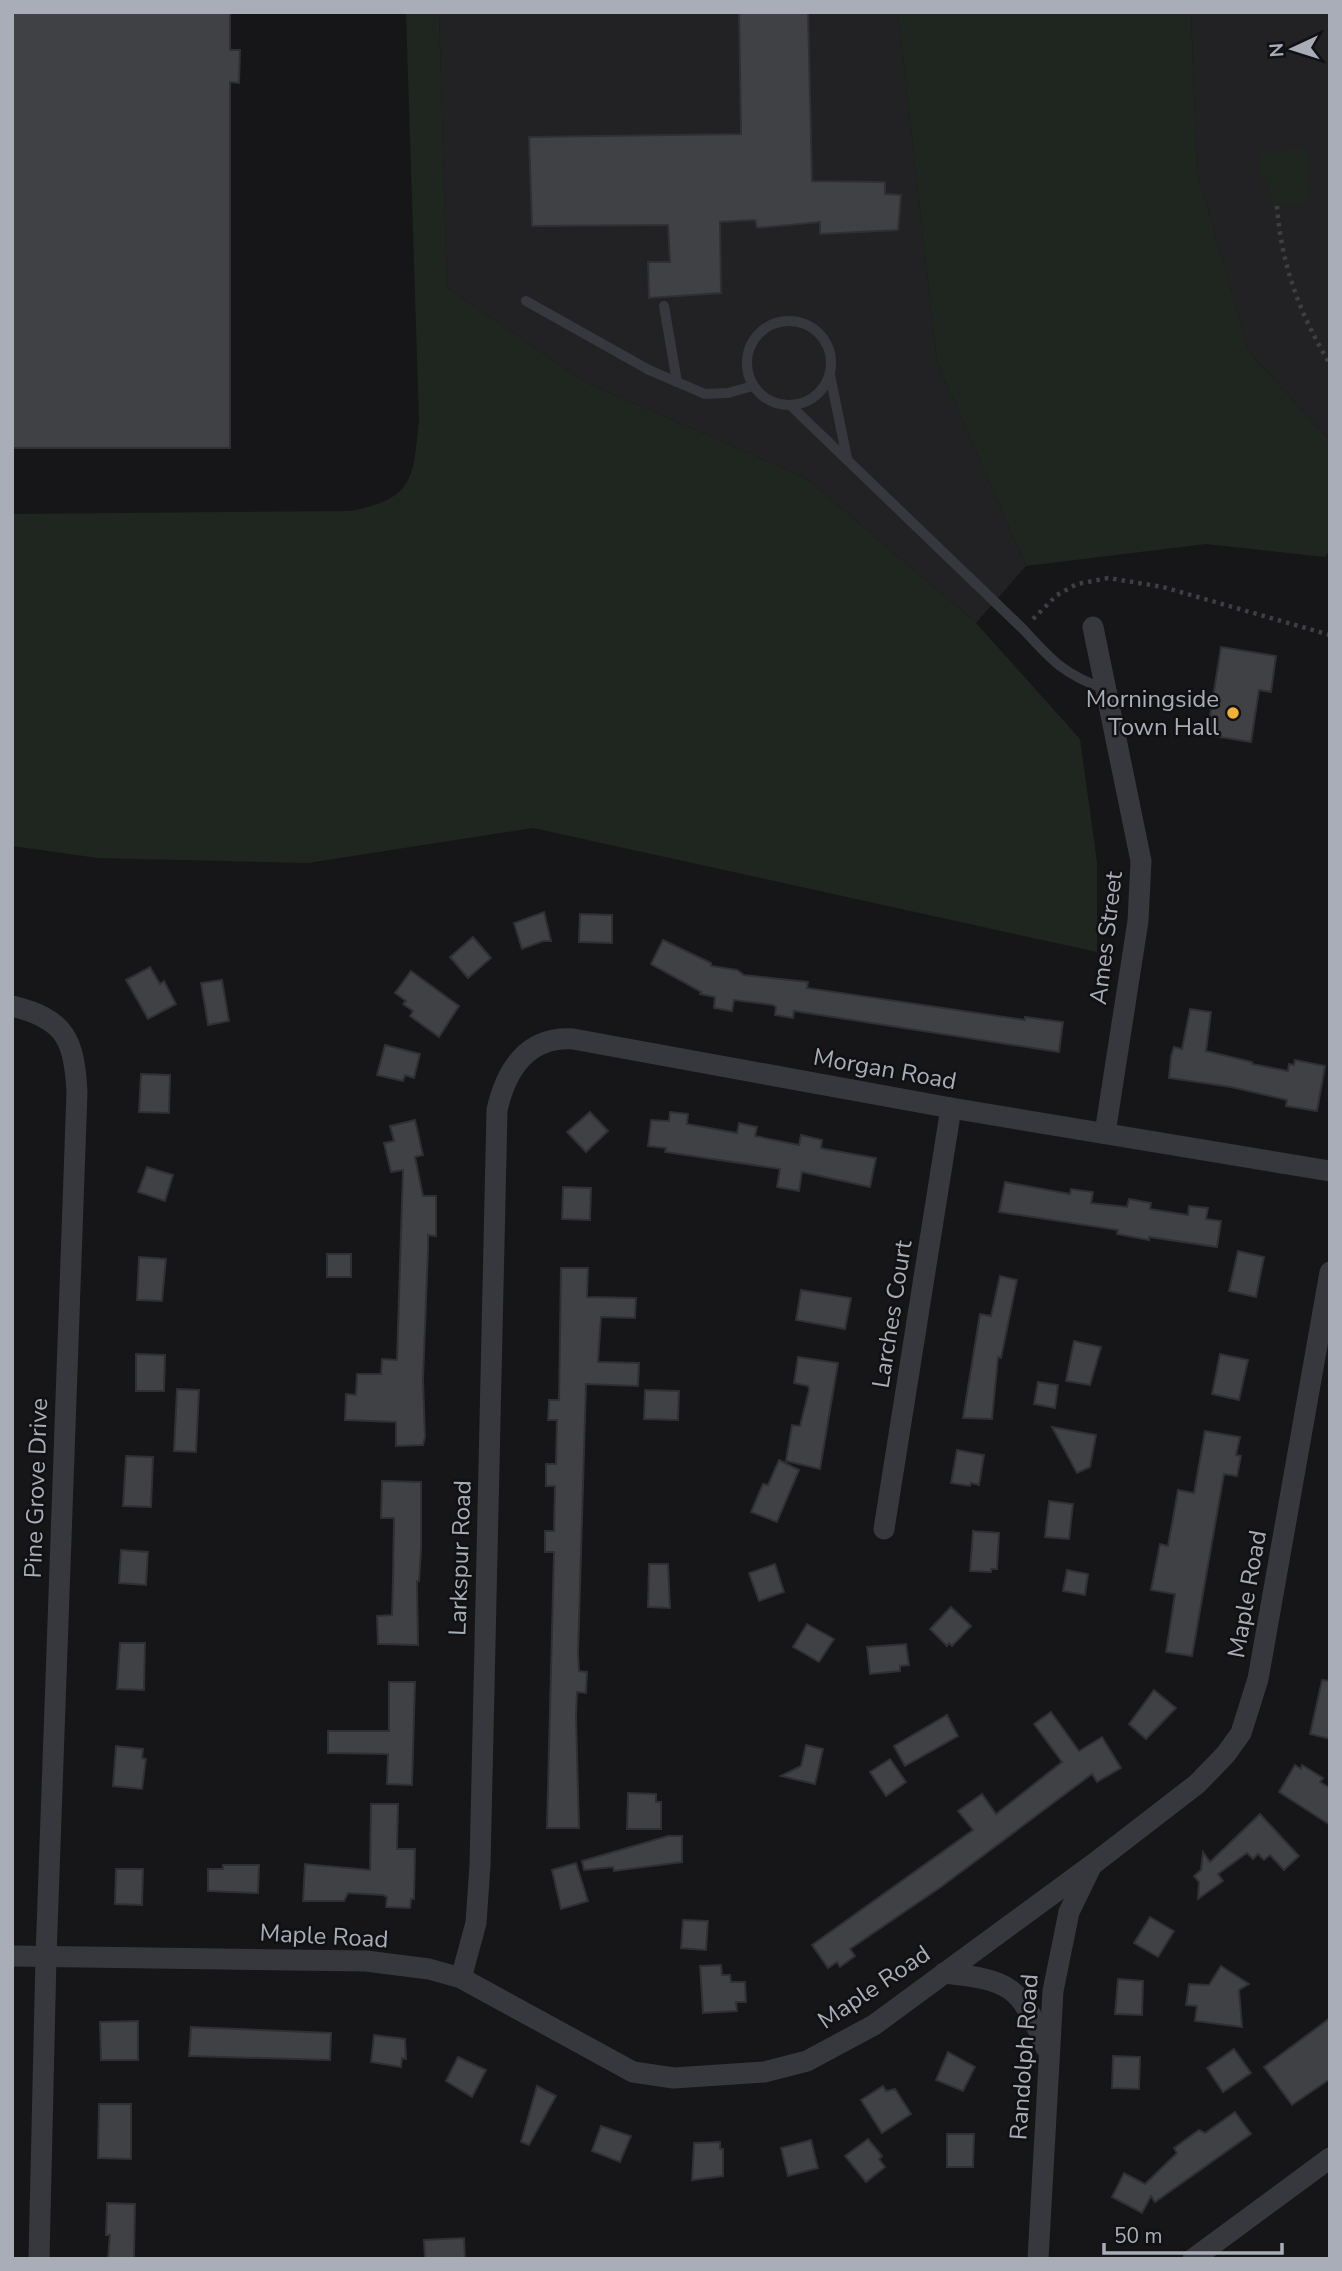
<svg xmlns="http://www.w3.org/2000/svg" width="1342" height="2271" font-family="'Nunito Sans',sans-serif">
	<rect width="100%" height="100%" fill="#161618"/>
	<!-- built -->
	<g fill="#222225">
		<polygon points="439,12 898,12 937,362 1026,566 976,623 806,478 587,383 447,288"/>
		<polygon points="1191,12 1330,12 1330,441 1249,352 1197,172"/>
	</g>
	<!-- green -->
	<g fill="#1e261f">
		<path d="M406 12H439L447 288 587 383 806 478 976 623 1080 739 1097 862V952L533 828 308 863 98 858 12 846V514L351 511C414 498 413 480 419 420Z"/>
		<polygon points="898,12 1191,12 1197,172 1249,352 1330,441 1330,550 1325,557 1206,544 1026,566 937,362"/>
		<polygon points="1307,148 1311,191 1302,204 1271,207 1268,182 1261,181 1259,152"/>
	</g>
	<!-- building -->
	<g fill="#404145" stroke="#303034" stroke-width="2">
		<polygon points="12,12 230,12 230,50 240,50 239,83 230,82 230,448 12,448"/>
		<polygon points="739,12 808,12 812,181 885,182 885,194 901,195 898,230 820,234 820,222 757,228 755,220 720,222 721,293 649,298 648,262 670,262 668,225 532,226 529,137 741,134"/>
		<polygon points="1221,647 1276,656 1271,692 1259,690 1251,742 1207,735"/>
		<polygon points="544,912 551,941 543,941 522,949 514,923"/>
		<polygon points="580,914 612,915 612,943 579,942"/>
		<polygon points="473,937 491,958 468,978 450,957"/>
		<polygon points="663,940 711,963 711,966 737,970 744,975 808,982 807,988 1025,1020 1025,1017 1063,1022 1059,1052 794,1011 793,1018 775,1015 776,1007 773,1005 734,1000 732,1011 714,1008 715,997 700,994 701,992 651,964"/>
		<polygon points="150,967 160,984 164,981 176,1004 148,1019 126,980"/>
		<polygon points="411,971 459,1006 439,1037 410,1016 413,1011 403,1004 406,1001 395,993"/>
		<polygon points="222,980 229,1021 208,1025 201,983"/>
		<polygon points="1190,1009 1211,1012 1206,1051 1252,1062 1252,1064 1288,1071 1289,1064 1294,1065 1295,1060 1325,1066 1317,1111 1286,1106 1287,1100 1231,1087 1169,1078 1171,1056 1174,1047 1182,1049"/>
		<polygon points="385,1045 420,1054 414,1078 405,1075 403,1081 377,1075"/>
		<polygon points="141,1074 170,1075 169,1113 139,1112"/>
		<polygon points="590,1112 608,1131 586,1152 567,1132"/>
		<polygon points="670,1112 688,1114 687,1124 737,1133 739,1123 757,1127 755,1136 799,1145 801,1135 822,1140 821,1148 825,1149 876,1158 870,1187 802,1172 799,1191 777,1187 780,1169 665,1152 666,1148 648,1146 651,1120 669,1121"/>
		<polygon points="415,1120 423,1155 415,1157 423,1196 436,1196 436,1236 428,1235 428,1249 423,1379 425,1437 423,1445 396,1446 396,1422 345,1420 346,1394 356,1395 357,1374 381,1374 382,1359 397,1360 403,1170 391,1172 384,1143 394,1141 390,1126"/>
		<polygon points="147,1167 173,1175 165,1201 138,1192"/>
		<polygon points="1005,1182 1070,1194 1071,1189 1093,1192 1091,1203 1127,1207 1129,1199 1151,1203 1150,1209 1188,1215 1189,1206 1208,1208 1206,1219 1221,1221 1217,1247 1149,1237 1149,1240 1117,1234 1118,1230 999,1212"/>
		<polygon points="563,1187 591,1188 590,1220 562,1219"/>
		<polygon points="1238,1251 1264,1257 1256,1297 1229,1291"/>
		<rect x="327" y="1254" width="24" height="23"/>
		<polygon points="139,1257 166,1259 162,1301 137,1300"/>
		<polygon points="561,1268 588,1268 587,1297 636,1298 635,1318 601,1317 598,1362 639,1363 638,1386 586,1384 578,1653 579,1671 587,1672 586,1693 577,1692 576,1716 579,1828 547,1828 554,1552 545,1552 545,1531 554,1531 555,1486 546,1486 546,1464 556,1464 557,1420 548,1420 549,1400 559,1400"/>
		<polygon points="1000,1276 1017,1280 1001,1358 998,1357 992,1419 963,1418 980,1314 991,1316"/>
		<polygon points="801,1290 851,1298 845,1329 796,1320"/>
		<polygon points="1074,1341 1101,1347 1090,1385 1066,1381"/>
		<polygon points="136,1354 165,1355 164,1391 136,1391"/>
		<polygon points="1220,1354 1248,1360 1239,1400 1212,1394"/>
		<polygon points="798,1357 838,1363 820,1469 786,1461 792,1425 800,1426 809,1390 808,1386 794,1383"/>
		<polygon points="1038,1382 1058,1385 1055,1408 1034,1404"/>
		<polygon points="177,1389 199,1390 196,1452 174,1451"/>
		<polygon points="645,1390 679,1391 678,1420 644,1419"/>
		<polygon points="1052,1427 1096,1435 1090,1467 1077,1473"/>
		<polygon points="1205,1431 1240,1437 1236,1455 1241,1456 1237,1476 1224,1474 1192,1656 1166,1652 1175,1594 1151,1590 1160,1544 1168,1546 1178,1490 1194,1493"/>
		<polygon points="957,1450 984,1455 979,1485 971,1483 970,1486 951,1483"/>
		<polygon points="126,1456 153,1457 151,1507 123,1506"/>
		<polygon points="779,1460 799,1470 777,1522 751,1512 763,1484 768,1485"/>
		<polygon points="382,1481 421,1482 421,1549 419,1581 417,1581 418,1645 378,1644 377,1616 392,1615 393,1580 394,1518 381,1518"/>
		<polygon points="1049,1501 1073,1504 1069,1539 1045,1537"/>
		<polygon points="973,1531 999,1533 997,1569 991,1569 991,1572 970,1571"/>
		<polygon points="121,1550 148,1552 146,1585 119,1583"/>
		<polygon points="649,1564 668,1564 670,1608 648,1607"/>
		<polygon points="775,1564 784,1592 759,1601 749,1573"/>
		<polygon points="1067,1570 1088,1574 1085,1595 1063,1591"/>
		<polygon points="951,1607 971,1626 952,1646 949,1643 947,1646 930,1629"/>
		<polygon points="807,1624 834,1639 819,1662 793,1647"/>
		<polygon points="120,1643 145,1643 144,1690 117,1689"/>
		<polygon points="906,1644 909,1665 900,1666 900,1671 870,1674 867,1647"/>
		<polygon points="1322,1680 1330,1681 1330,1739 1310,1734"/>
		<polygon points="389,1682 415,1682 412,1785 387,1784 388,1754 328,1753 328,1731 389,1731"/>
		<polygon points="1154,1690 1176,1708 1146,1739 1129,1724"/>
		<polygon points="1051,1712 1079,1751 1102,1737 1121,1768 1097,1782 1092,1774 941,1887 850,1949 855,1956 840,1967 837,1962 828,1968 812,1945 973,1830 958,1811 982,1794 996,1814 1062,1762 1034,1724"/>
		<polygon points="947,1715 958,1736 905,1766 894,1746"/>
		<polygon points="806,1745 823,1749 815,1784 781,1776 801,1766"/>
		<polygon points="116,1746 143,1749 142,1758 146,1759 142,1789 113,1786"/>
		<polygon points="890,1759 906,1782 886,1796 870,1772"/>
		<polygon points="1295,1765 1301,1769 1302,1765 1323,1778 1320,1782 1330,1788 1330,1825 1279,1792"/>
		<polygon points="628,1793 656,1794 656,1802 661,1802 661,1829 627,1829"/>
		<polygon points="371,1804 398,1804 397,1849 415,1849 414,1899 411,1899 410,1908 386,1907 387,1897 383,1895 348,1893 344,1901 303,1901 305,1864 370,1870"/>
		<polygon points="1260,1814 1299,1856 1284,1870 1270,1855 1264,1860 1258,1854 1253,1859 1247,1853 1218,1874 1223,1881 1198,1899 1199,1882 1194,1876 1201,1870 1203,1852 1210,1862"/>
		<polygon points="668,1836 682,1836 682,1862 614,1871 613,1867 584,1870 582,1861"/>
		<polygon points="576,1863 588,1901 561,1909 552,1870"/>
		<polygon points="223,1865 259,1865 258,1893 208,1891 208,1869 223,1869"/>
		<polygon points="116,1869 143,1869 142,1905 115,1904"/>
		<polygon points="1150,1917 1174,1931 1158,1957 1134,1943"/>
		<polygon points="683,1920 708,1921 706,1950 681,1948"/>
		<polygon points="721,1965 722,1975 730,1975 731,1982 745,1982 746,2002 736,2002 737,2011 703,2013 700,1966"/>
		<polygon points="1221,1966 1249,1984 1239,1990 1242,2027 1195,2021 1197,2006 1186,2005 1189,1984 1209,1985"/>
		<polygon points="1118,1979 1143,1981 1142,2015 1115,2014"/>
		<polygon points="1330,2018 1330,2079 1292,2105 1264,2067"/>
		<polygon points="138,2021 138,2060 101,2060 100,2022"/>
		<polygon points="191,2027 331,2033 330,2060 189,2056"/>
		<polygon points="374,2035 405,2039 406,2059 402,2058 401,2067 371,2062"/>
		<polygon points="1234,2049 1251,2073 1223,2092 1207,2068"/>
		<polygon points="948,2052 975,2067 963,2091 936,2080"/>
		<polygon points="1113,2056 1140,2057 1139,2089 1112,2088"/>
		<polygon points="458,2057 486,2070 472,2097 446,2081"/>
		<polygon points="537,2086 556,2096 529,2145 521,2142"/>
		<polygon points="883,2086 886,2091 895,2089 911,2114 882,2133 861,2100"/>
		<polygon points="99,2104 131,2104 131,2159 98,2158"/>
		<polygon points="1235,2112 1251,2134 1155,2202 1151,2196 1142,2213 1112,2197 1124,2173 1145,2184 1177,2153 1174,2148 1199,2130 1205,2133"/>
		<polygon points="601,2126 631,2136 620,2162 592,2151"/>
		<polygon points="947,2134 974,2134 973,2167 947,2167"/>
		<polygon points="868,2139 882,2156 879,2159 885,2167 866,2182 845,2156"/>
		<polygon points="811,2140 818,2168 788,2176 781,2148"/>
		<polygon points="720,2142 720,2149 723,2149 723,2176 692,2180 694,2143"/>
		<polygon points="107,2203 135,2204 134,2259 108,2259 110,2235 106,2235"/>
		<polygon points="464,2238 465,2259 425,2259 424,2240"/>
	</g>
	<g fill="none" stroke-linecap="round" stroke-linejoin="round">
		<!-- path -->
		<g stroke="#3d3f44" stroke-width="4.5" stroke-dasharray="3.5 5" stroke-linecap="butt">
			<path d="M1277 206C1281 264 1300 315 1330 364"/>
			<polyline points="1033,619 1057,595 1077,584 1108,578 1163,587 1330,635"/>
		</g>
		<!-- service -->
		<g stroke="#37383d" stroke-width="10">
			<polyline points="526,301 649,370 705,394 728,393 753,386"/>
			<polyline points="664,306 677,382"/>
			<circle cx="789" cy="363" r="42"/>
			<polyline points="830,375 847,458"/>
			<path d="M791 406 1024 630C1052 661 1065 675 1105 689"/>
		</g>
		<!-- minor -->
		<g stroke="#37383d" stroke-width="21">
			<polyline points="1093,627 1141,861 1138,921 1105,1133"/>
			<path d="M12 1006C66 1019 74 1040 77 1092L46 1957 39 2259"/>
			<polyline points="884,1529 951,1108"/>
			<polyline points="12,1956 366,1961 429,1969 461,1978 633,2072 674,2078 764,2072 807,2061 874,2025 1092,1865 1197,1784 1226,1754 1241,1733 1258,1679 1330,1272"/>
			<path d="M944 1973C1011 1980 1020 1986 1046 2048"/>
			<path d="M461 1978 476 1923 480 1865 497 1110C506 1070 527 1036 573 1039L951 1108 1330 1171"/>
			<polyline points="1038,2259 1053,1991 1069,1912 1090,1869"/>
			<polyline points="1193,2259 1330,2158"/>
		</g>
	</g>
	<!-- markers -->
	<circle fill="#f2b134" stroke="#111113" stroke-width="2.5" cx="1233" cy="713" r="7"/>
	<g text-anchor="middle" stroke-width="5" stroke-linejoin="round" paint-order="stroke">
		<!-- poi labels -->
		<g font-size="24" fill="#a8adb8" stroke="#111113" text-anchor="end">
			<text x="1219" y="707">Morningside<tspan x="1219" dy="28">Town Hall</tspan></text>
		</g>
		<!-- street labels -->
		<g font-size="24" fill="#a8adb8" stroke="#111113">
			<text transform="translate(1106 938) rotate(-83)" y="8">Ames Street</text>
			<text transform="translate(885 1069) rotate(10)" y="8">Morgan Road</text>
			<text transform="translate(892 1314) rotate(-81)" y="8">Larches Court</text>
			<text transform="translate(36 1488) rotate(-88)" y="8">Pine Grove Drive</text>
			<text transform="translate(460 1558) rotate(-88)" y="8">Larkspur Road</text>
			<text transform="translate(1247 1594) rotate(-80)" y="8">Maple Road</text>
			<text transform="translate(324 1936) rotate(3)" y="8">Maple Road</text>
			<text transform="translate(874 1987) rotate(-34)" y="8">Maple Road</text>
			<text transform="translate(1024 2057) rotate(-86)" y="8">Randolph Road</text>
		</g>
	</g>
	<!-- border -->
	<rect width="1342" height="2271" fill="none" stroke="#a8adb8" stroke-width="28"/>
	<!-- north arrow -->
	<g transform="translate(1293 49) rotate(266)" stroke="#111113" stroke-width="5" paint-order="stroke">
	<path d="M0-5L12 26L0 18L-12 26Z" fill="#a8adb8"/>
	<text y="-10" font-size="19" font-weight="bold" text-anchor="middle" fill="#a8adb8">N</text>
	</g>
	<!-- scale -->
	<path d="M1104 2243v10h178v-10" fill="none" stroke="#a8adb8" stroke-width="3.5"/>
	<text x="1114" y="2243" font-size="21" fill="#a8adb8" stroke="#111113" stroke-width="5" paint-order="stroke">50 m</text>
</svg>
